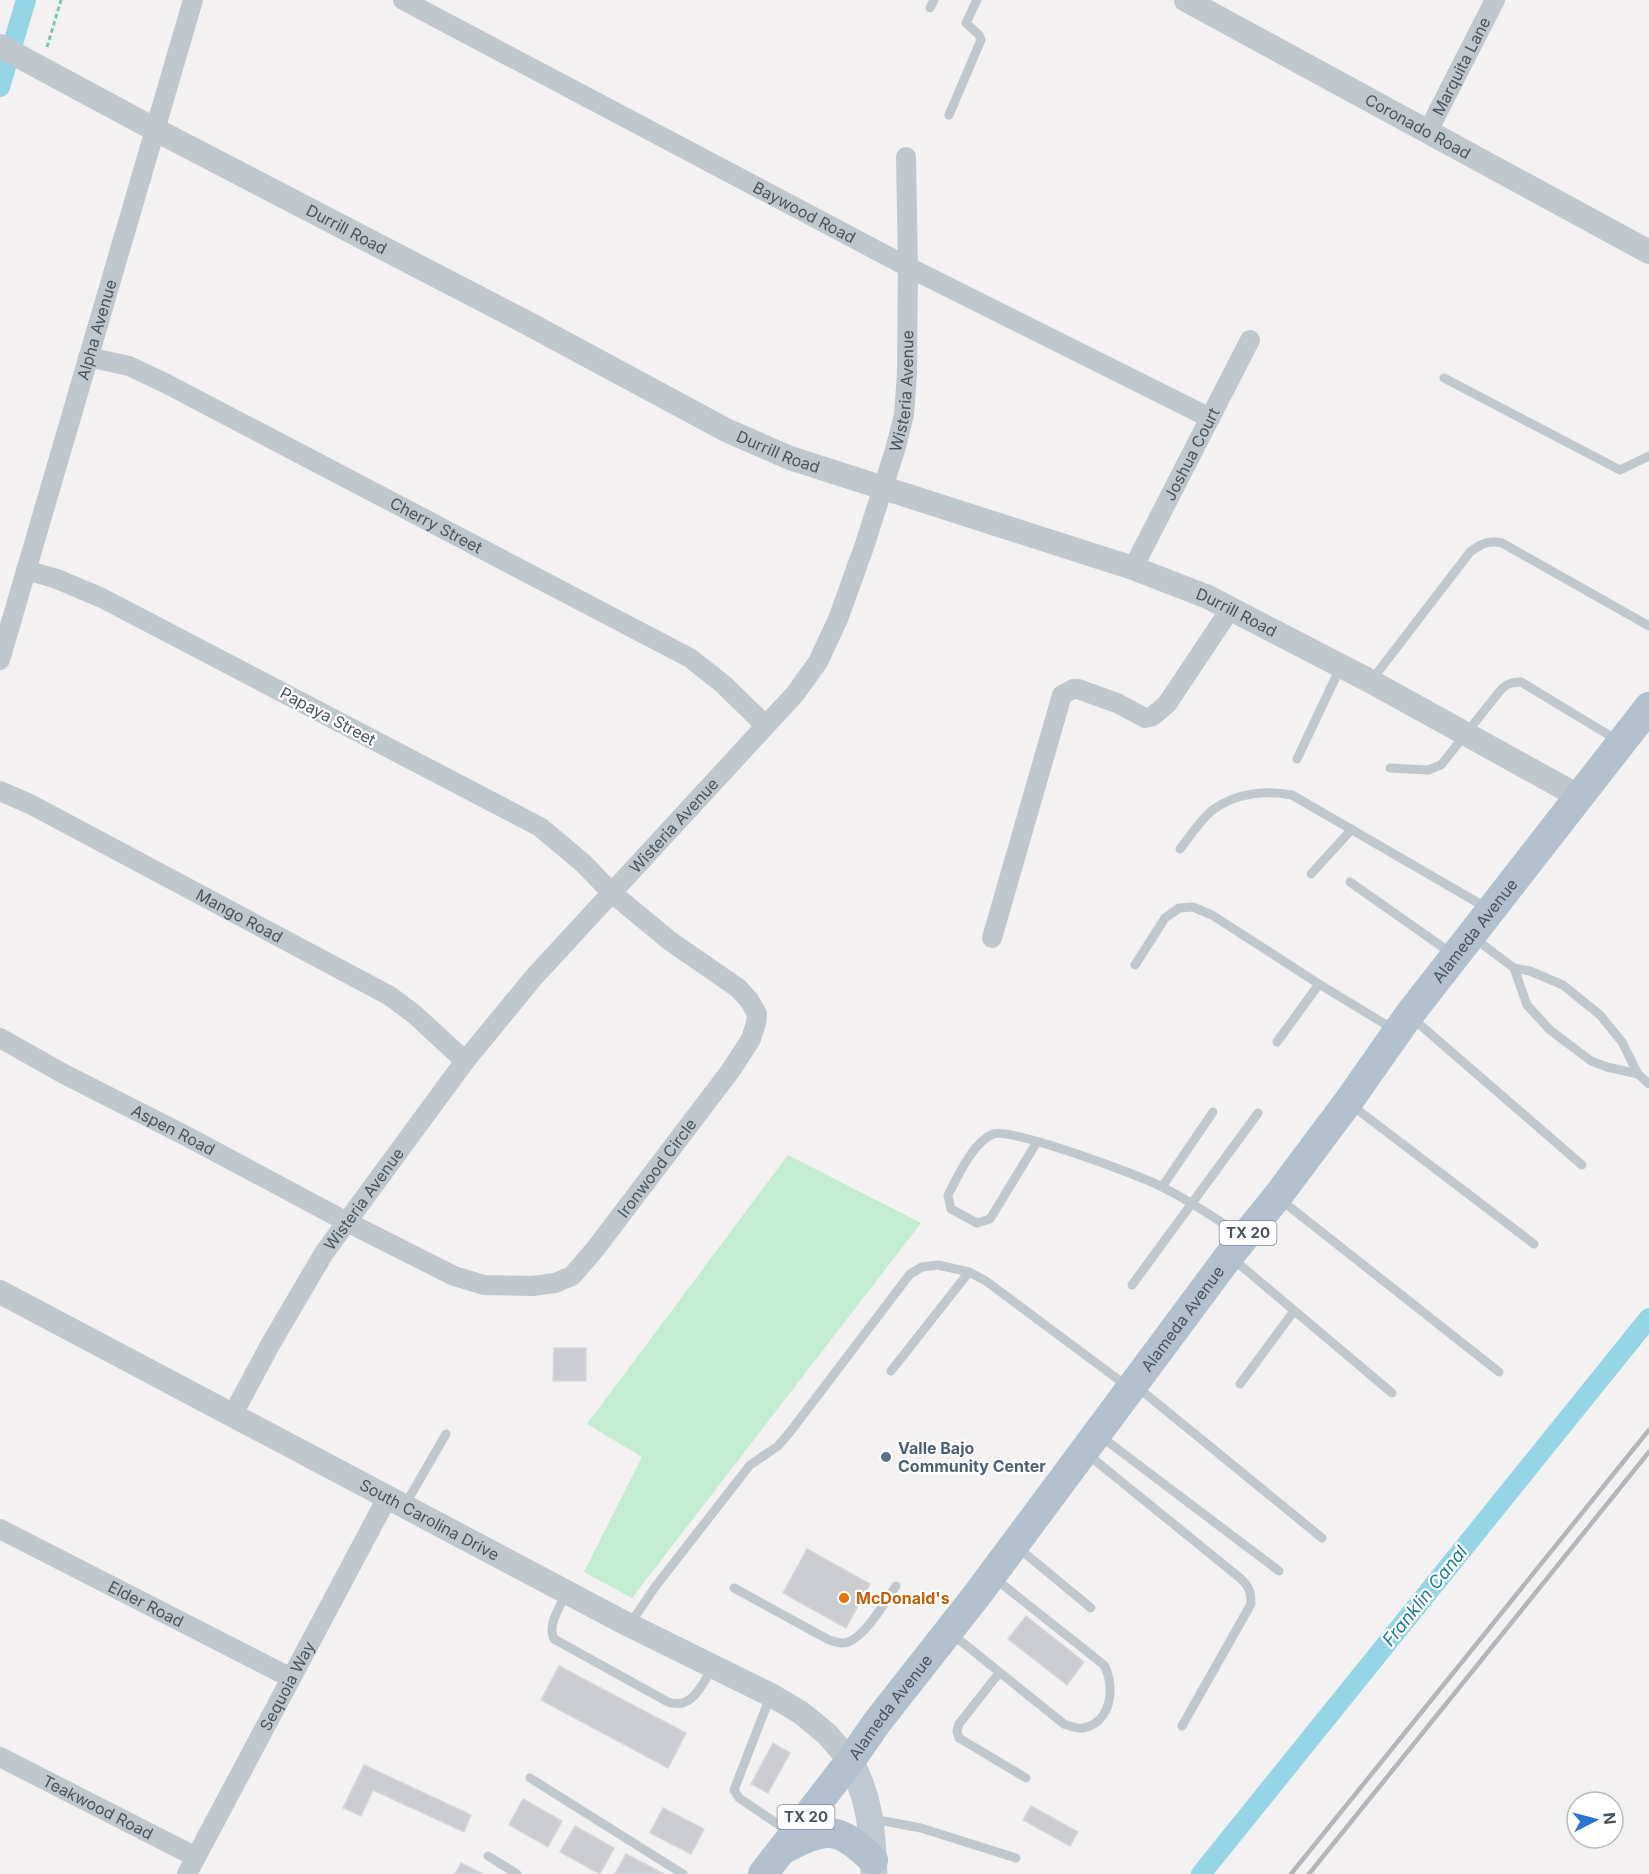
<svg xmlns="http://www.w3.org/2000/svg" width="1649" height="1874" font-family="Inter,sans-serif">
	<rect width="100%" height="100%" fill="#f3f1f1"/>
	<!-- green -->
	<polygon fill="#c4ecd3" points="788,1155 921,1223 632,1598 584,1572 642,1457 587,1424"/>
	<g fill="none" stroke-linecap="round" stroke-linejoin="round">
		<!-- canal -->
		<g stroke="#95d5e5" stroke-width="20">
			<polyline points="0,87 26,0"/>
			<polyline points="1201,1874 1649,1318"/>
		</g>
	</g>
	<!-- building -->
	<g fill="#cbcdd3" stroke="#d5d7db" stroke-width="1.5">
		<polygon points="554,1348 586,1348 586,1381 553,1381"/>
		<polygon points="807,1549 870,1584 846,1628 783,1593"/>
		<polygon points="1026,1616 1084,1662 1067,1685 1008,1639"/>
		<polygon points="559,1666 686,1733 668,1768 541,1700"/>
		<polygon points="773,1743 790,1753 768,1793 751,1784"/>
		<polygon points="364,1765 471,1815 464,1832 373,1790 361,1816 343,1808"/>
		<polygon points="523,1799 562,1821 548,1847 509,1825"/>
		<polygon points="1031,1806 1078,1832 1070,1846 1023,1820"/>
		<polygon points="663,1808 704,1829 691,1854 650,1833"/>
		<polygon points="575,1826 614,1848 600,1874 560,1852"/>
		<polygon points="626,1854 664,1874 615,1874"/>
		<polygon points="461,1863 483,1874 455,1874"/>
	</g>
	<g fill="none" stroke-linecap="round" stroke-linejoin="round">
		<!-- path -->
		<polyline stroke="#7fc7a3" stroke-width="3" stroke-dasharray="4.5 3" stroke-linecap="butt" points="47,47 61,0"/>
		<!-- service -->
		<g stroke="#c0c8ce" stroke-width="9">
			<polyline points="930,8 934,0"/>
			<polyline points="949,115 981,40 979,35 966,23 977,0"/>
			<polyline points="1444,378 1620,470 1649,456"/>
			<path d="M1371 681 1470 552C1481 544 1488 540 1502 543L1649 626"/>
			<polyline points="1297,759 1341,666"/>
			<path d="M1390 768 1428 770 1441 765 1499 692C1506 684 1511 682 1521 682L1617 740"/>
			<path d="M1180 849C1189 838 1202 817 1214 809 1236 793 1266 790 1292 795L1487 908"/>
			<polyline points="1311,874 1352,829"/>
			<polyline points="1350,882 1451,953"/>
			<polyline points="1474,938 1514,968 1530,971 1563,985 1600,1015 1622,1042 1638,1074 1649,1084"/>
			<polyline points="1135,965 1165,918 1179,908 1193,907 1212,915 1319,984 1393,1029"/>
			<polyline points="1514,968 1527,1005 1550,1030 1591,1061 1607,1067 1638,1074"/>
			<polyline points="1411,1017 1582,1165"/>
			<polyline points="1277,1042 1319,984"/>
			<polyline points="1350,1104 1534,1244"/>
			<path d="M1037 1142 990 1219 977 1223 951 1209 948 1195C958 1176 973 1142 993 1134 1013 1128 1139 1175 1162 1187 1189 1200 1214 1218 1240 1234"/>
			<polyline points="1162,1187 1213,1112"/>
			<polyline points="1281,1200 1499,1372"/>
			<polyline points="1233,1259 1392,1393"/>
			<polyline points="1132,1285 1258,1113"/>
			<polyline points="891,1371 969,1272"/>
			<polyline points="1240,1384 1294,1311"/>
			<polyline points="1136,1386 1322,1538"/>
			<polyline points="1099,1435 1279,1571"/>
			<path d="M1086 1453 1240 1578C1249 1586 1251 1592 1251 1604L1182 1726"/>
			<polyline points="405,1505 446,1434"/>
			<polyline points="1016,1546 1091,1608"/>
			<path d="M734 1588 829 1640C833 1641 839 1643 843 1643 862 1643 886 1600 896 1586"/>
			<path d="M566 1594C560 1607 547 1625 554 1639L668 1702C693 1710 701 1685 713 1668"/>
			<polyline points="630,1624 655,1587 750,1465 778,1446 790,1432 910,1274 922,1267 938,1265 969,1272 986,1281 1127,1386"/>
			<path d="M952 1634 1064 1724C1070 1726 1077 1729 1083 1728 1111 1723 1116 1687 1104 1665L993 1577"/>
			<polyline points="999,1673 959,1724 957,1731 959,1738 1026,1778"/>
			<polyline points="770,1697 734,1790 739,1798 791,1833"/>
			<polyline points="530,1778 683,1874"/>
			<polyline points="873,1819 921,1828 1016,1858"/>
			<polyline points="488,1856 517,1874"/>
		</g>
		<!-- minor -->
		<g stroke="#c0c8ce" stroke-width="20">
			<path id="s1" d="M403 0 908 267 1210 418"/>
			<path id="s2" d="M1427 133 1495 0"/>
			<path id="s3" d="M88 357 129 366 165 383 690 658 723 684 765 725"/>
			<path id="s4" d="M1133 568 1250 340"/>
			<path id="s5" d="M0 660 193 0"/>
			<path id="s6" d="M0 791 30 804 390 996 414 1014 465 1061"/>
			<polyline points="992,938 1062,695 1073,689 1078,689 1117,703 1145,718 1153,716 1167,704 1231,608"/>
			<path id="s7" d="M0 1038 64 1074 188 1137 347 1222 454 1276 484 1285 533 1286 555 1283 572 1276 596 1248 731 1070 751 1039 756 1023 757 1014 749 1000 738 988 670 941 612 893 583 863 540 827 102 598 57 579 26 570"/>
			<path id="s8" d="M233 1414 270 1345 324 1253 465 1061 534 977 795 694 818 662 838 619 864 547 895 450 904 415 907 373 908 267 906 157"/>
			<path id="s9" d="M0 1529 291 1678"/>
			<path id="s10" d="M0 1757 196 1857"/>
			<path id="s11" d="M187 1874 387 1498"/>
		</g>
		<!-- tertiary -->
		<g stroke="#c0c8ce" stroke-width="24">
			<path id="s12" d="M1186 0 1649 252"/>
			<path id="s13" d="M0 46 154 129 531 325 726 430 790 458 1133 568 1208 597 1370 681 1580 797"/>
			<path id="s14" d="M0 1292 623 1622 771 1695 800 1712 827 1734 850 1761"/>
		</g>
		<!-- secondary -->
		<path stroke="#c0c9d2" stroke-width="27" d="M850 1761C871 1801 872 1830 874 1874"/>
		<!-- primary -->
		<g stroke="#b3c0cd" stroke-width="30">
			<path d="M784 1849C826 1826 839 1826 873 1860"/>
			<path id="s15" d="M763 1874 850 1761 878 1721 977 1595 1229 1256 1277 1197 1348 1102 1409 1015 1649 707"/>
		</g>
		<!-- rail -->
		<g stroke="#b3b6ba" stroke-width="4.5">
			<polyline points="1291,1874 1649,1430"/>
			<polyline points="1309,1874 1649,1452"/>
		</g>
	</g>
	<!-- markers -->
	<circle fill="#5c6f8a" stroke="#fff" stroke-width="2" cx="886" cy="1457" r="6"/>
	<circle fill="#e8710a" stroke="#fff" stroke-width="2" cx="844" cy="1598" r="6"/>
	<g text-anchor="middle" stroke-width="4.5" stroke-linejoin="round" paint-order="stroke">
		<!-- shield labels -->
		<g fill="#fff" stroke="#80878e" stroke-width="1.5">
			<rect x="1219.5" y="1221" width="57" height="24" rx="4.5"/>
			<rect x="777.5" y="1805" width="57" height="24" rx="4.5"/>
		</g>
		<g font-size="15" font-weight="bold" fill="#4a545d">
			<text x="1248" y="1238">TX 20</text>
			<text x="806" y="1822">TX 20</text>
		</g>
		<!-- street labels -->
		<g font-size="16" fill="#4a545d" stroke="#fff">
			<text dy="6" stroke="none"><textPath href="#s2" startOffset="75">Marquita Lane</textPath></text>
			<text dy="6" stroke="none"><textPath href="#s12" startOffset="264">Coronado Road</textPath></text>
			<text dy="6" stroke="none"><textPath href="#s1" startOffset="454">Baywood Road</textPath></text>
			<text dy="6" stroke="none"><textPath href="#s13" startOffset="392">Durrill Road</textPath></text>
			<text dy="6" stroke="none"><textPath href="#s5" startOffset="344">Alpha Avenue</textPath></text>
			<text dy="6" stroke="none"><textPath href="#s8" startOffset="1242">Wisteria Avenue</textPath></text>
			<text dy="6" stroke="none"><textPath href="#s13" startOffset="878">Durrill Road</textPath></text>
			<text dy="6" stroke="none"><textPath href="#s4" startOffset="128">Joshua Court</textPath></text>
			<text dy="6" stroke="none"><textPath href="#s3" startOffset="388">Cherry Street</textPath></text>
			<text dy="6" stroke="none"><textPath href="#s13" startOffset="1364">Durrill Road</textPath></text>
			<text transform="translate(328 716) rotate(28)" y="6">Papaya Street</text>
			<text dy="6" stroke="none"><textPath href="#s8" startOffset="738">Wisteria Avenue</textPath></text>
			<text dy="6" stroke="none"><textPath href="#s6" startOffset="270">Mango Road</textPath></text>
			<text dy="6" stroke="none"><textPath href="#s15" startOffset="1182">Alameda Avenue</textPath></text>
			<text dy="6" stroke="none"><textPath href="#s7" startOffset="196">Aspen Road</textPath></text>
			<text dy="6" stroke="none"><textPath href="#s7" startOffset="771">Ironwood Circle</textPath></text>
			<text dy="6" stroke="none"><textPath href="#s8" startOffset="252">Wisteria Avenue</textPath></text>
			<text dy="6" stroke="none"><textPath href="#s15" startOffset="696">Alameda Avenue</textPath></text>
			<text dy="6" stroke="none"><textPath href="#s14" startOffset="486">South Carolina Drive</textPath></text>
			<text dy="6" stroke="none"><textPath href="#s9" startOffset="164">Elder Road</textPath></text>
			<text dy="6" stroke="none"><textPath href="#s11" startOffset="213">Sequoia Way</textPath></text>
			<text dy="6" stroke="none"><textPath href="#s15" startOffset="210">Alameda Avenue</textPath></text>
			<text dy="6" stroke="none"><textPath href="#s10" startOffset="110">Teakwood Road</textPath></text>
		</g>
		<!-- service labels -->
		<g font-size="16" font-weight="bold" fill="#4e5e75" stroke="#fff" text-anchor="start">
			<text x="898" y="1454">Valle Bajo<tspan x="898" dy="18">Community Center</tspan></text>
		</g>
		<!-- food labels -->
		<g font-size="16" font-weight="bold" fill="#c56008" stroke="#fff" text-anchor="start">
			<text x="856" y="1604">McDonald's</text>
		</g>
		<!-- water labels -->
		<g font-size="18" font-style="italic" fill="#1a7f99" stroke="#fff">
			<text transform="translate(1425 1596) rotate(-51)" y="6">Franklin Canal</text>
		</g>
	</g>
	<!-- north arrow -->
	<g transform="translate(1595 1820) rotate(84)"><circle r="28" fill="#ffffff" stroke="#b7bbbe" stroke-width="1.5"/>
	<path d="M0-4.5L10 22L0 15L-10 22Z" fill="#2a76d4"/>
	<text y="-9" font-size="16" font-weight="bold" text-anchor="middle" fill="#4a545d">N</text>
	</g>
</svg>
